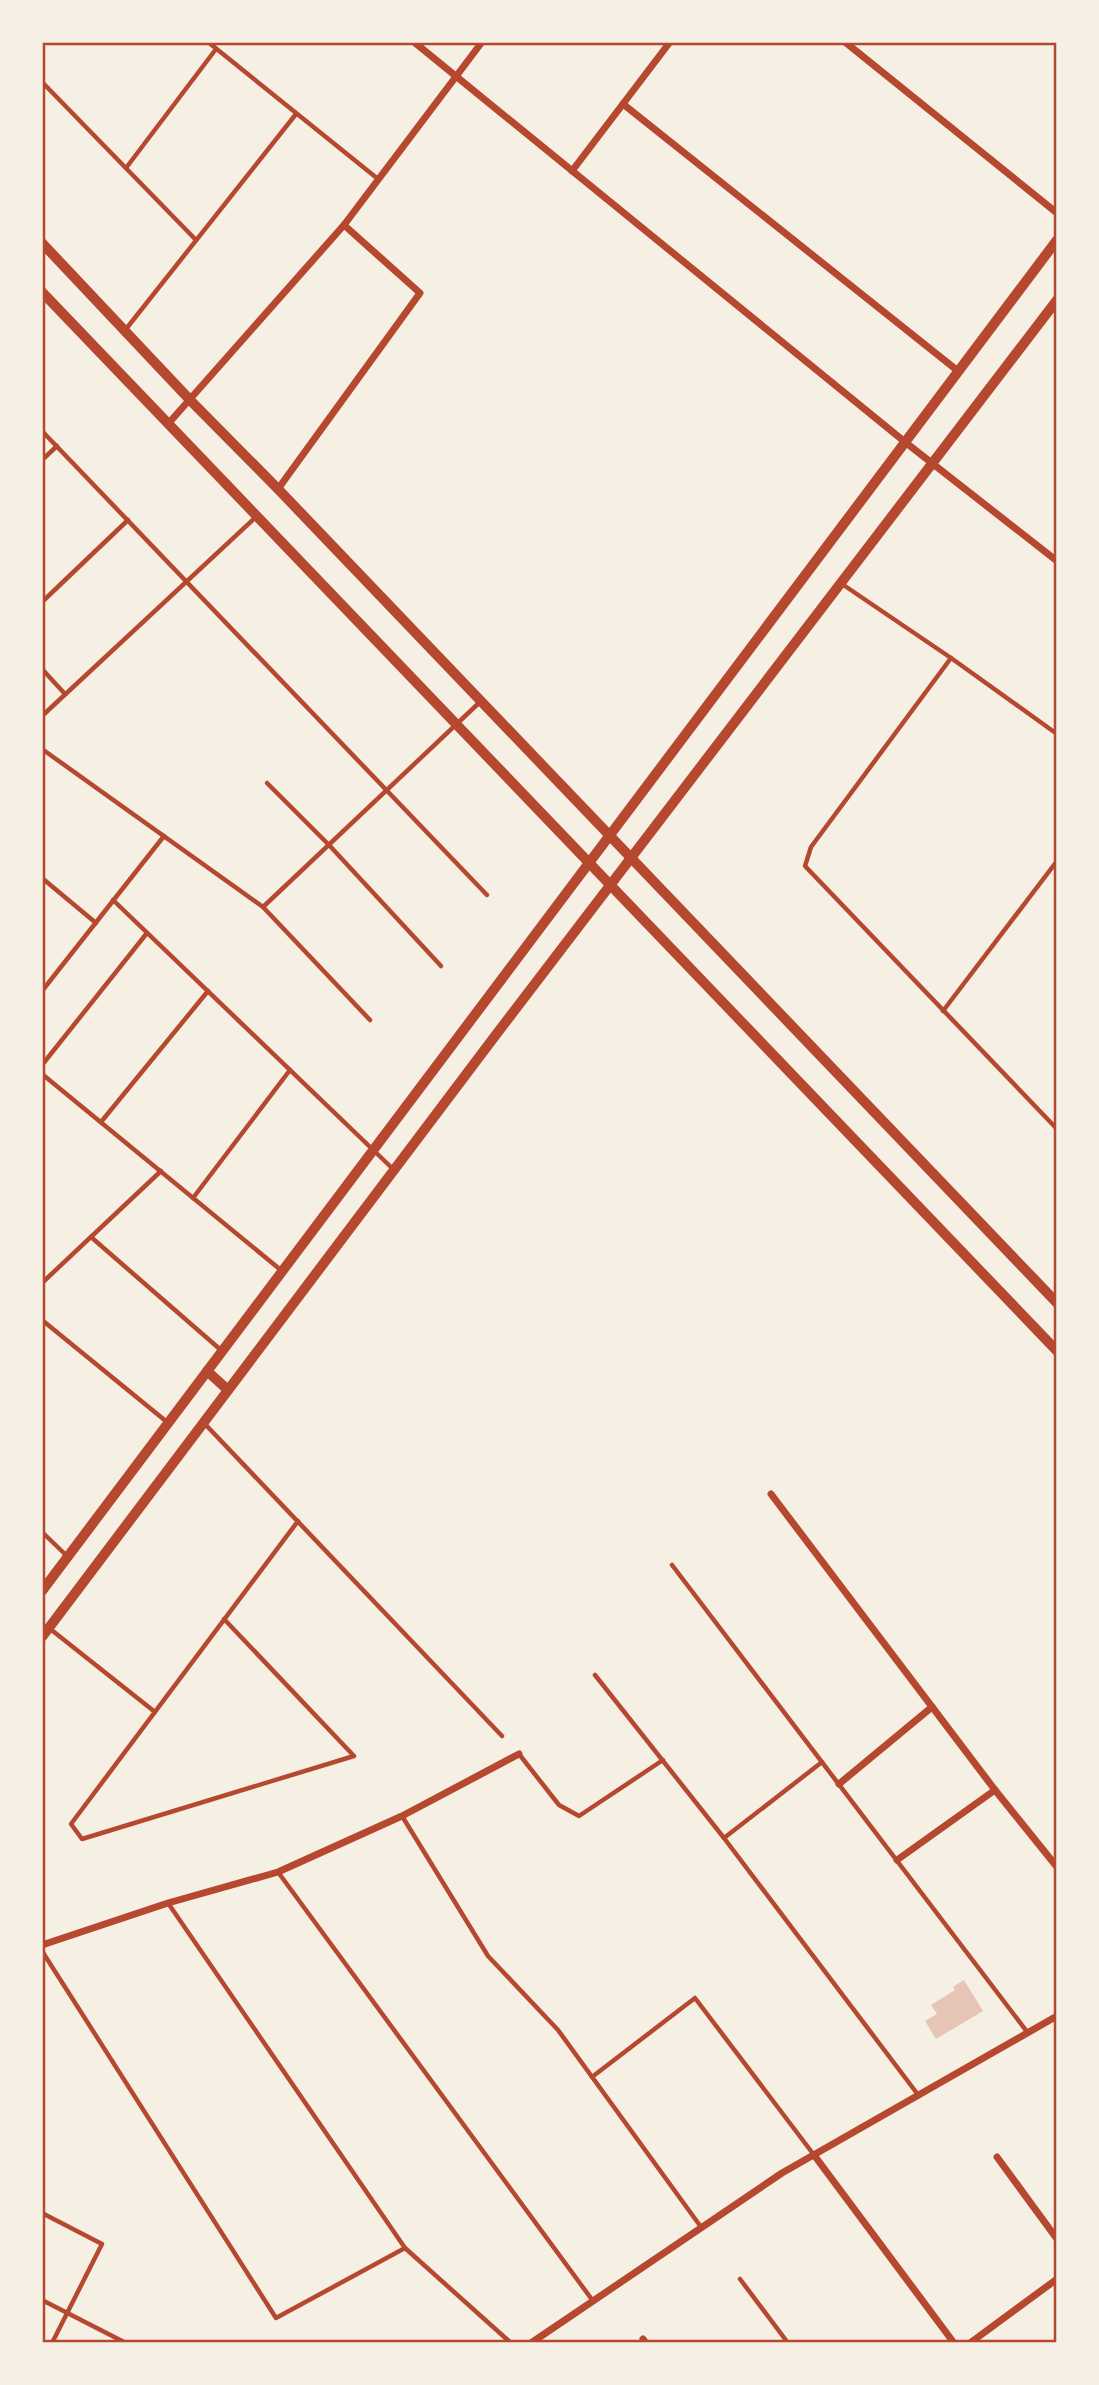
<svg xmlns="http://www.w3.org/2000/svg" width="1099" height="2385" font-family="Karla,sans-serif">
	<rect width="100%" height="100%" fill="#f6efe4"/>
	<!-- building -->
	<polygon fill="#e6c5b7" points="964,1980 983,2011 936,2039 925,2021 937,2014 931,2005 955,1990 953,1987"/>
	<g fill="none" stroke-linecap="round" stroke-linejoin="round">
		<!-- service -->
		<g stroke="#b5482f" stroke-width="4.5">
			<polyline points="208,42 378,179"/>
			<polyline points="42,82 196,240"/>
			<polyline points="126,168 216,49"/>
			<polyline points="126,329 296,114"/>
			<polyline points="42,431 487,895"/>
			<polyline points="42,460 57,446"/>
			<polyline points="842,584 951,658 1057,734"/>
			<polyline points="42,602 128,520"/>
			<polyline points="951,658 811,847 805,866 1057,1129"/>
			<polyline points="42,669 65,694"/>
			<polyline points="42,716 256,517"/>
			<polyline points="42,749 263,907 370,1020"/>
			<polyline points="267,783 329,845 441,966"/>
			<polyline points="42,878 96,923"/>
			<polyline points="113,900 393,1169"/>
			<polyline points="263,907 481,701"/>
			<polyline points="42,991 164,836"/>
			<polyline points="943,1011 1057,861"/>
			<polyline points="42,1065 147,933"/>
			<polyline points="42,1074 282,1271"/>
			<polyline points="101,1122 208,991"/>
			<polyline points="193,1198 290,1070"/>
			<polyline points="91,1237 222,1351"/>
			<polyline points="42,1283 161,1171"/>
			<polyline points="42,1320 167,1422"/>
			<polyline points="204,1423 502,1736"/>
			<polyline points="42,1532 67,1556"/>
			<polyline points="672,1565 1028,2033"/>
			<polyline points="224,1619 354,1756 82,1839 71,1824 298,1521"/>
			<polyline points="49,1628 155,1712"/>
			<polyline points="595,1675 724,1838 919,2096"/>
			<polyline points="519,1754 559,1805 579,1816 663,1760"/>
			<polyline points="402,1816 488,1956 558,2030 701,2227"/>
			<polyline points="724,1838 822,1762"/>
			<polyline points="278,1872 593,2301"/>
			<polyline points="168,1903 405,2248 511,2343"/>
			<polyline points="42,1951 276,2318 405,2248"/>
			<polyline points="592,2077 695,1998 814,2155"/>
			<polyline points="42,2213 102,2244 52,2343"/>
			<polyline points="740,2279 788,2343"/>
			<polyline points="42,2300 126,2343"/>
		</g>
		<!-- minor -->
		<g stroke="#b5482f" stroke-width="7">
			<polyline points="414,42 905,442 1057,561"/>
			<polyline points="845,42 1057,213"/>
			<polyline points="623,104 958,371"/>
			<polyline points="572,171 670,42"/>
			<polyline points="168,424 344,225 482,42"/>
			<polyline points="278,489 420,293 344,225"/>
			<polyline points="771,1494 995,1790 1057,1867"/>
			<polyline points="839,1784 932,1707"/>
			<polyline points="897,1860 995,1790"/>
			<polyline points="42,1945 168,1903 278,1872 402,1816 519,1754"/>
			<polyline points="814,2155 954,2343"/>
			<polyline points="997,2157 1057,2239"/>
			<polyline points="643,2339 646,2343"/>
			<polyline points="531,2343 782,2173 1057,2016"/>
			<polyline points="970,2343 1057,2279"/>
		</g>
		<!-- tertiary -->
		<g stroke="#b5482f" stroke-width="10">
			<polyline points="42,243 191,401 278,489 1057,1303"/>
			<polyline points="42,292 1057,1351"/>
			<polyline points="207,1371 228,1390"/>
			<polyline points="42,1591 1057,240"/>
			<polyline points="42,1637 495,1036 1057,300"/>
		</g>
	</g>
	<!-- border -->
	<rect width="1099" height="2385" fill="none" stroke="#f6efe4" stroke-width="88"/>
	<rect x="44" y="44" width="1011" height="2297" fill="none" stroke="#b5482f" stroke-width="2.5"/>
</svg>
